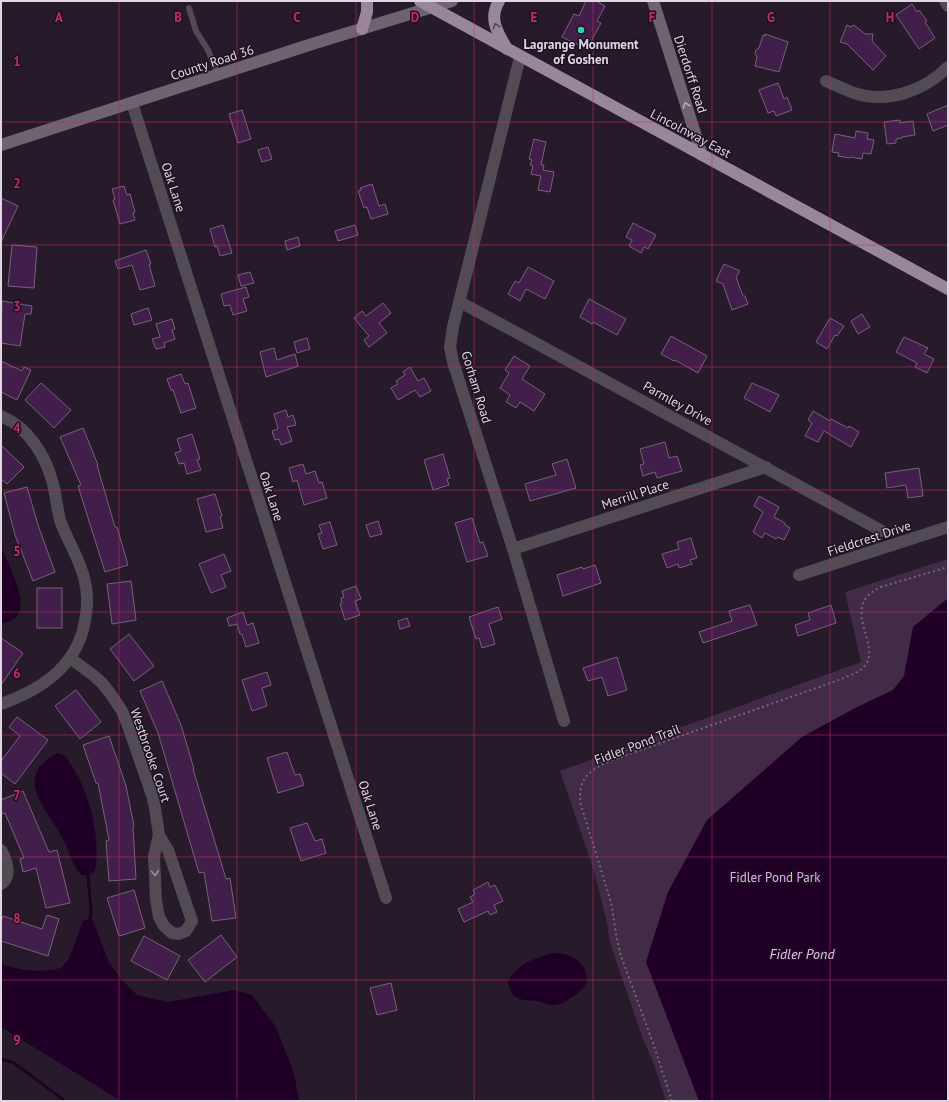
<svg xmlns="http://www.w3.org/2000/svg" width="949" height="1102" font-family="'PT Sans',sans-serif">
	<rect width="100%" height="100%" fill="#271a2a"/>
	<!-- green -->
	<polygon fill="#412b46" points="948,559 948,1101 666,1101 654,1064 643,1039 610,943 607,923 594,871 560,771 861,662 845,592"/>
	<!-- water -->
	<g fill="#200027">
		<path d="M1 546C7 564 28 597 18 615 14 621 7 622 1 623Z"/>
		<polygon points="948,598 948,1101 699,1101 646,962 668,892 707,820 802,737 857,707 893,690 904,676 913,627"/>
		<path d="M58 753C60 754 64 755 66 757 68 760 71 764 73 768 90 794 101 840 95 871L88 875H81C71 864 70 852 63 839 48 809 10 777 58 753Z"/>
		<path d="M88 919 93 921 109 962 121 979 137 995 168 1002 234 990 252 995 276 1027 294 1073 299 1101H121L1 1027V964C24 971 38 973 61 968L69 959 83 921Z"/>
		<path d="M552 953C556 953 561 953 564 954 578 957 592 971 585 986 582 990 575 995 571 998 565 1002 559 1006 551 1005 546 1005 542 1002 537 1001 533 1000 528 1001 524 1000 513 998 510 992 508 981 519 963 533 959 552 953Z"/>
	</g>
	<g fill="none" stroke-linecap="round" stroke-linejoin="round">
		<!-- stream -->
		<g stroke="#200027" stroke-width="3">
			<polyline points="88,875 91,911 90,920"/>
			<polyline points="1,1059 14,1063 65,1101"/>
		</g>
	</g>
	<!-- building -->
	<g fill="#421e4a" stroke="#746477">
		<polygon points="586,1 596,1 605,6 597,21 601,23 587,49 562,37 574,14 579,16"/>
		<polygon points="912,4 917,12 919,10 927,21 925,22 935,38 919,49 896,15"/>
		<polygon points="847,25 851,27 854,25 865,34 873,34 872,41 886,56 873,70 847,44 840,42"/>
		<polygon points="765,34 788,42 779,72 755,66 757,57 755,53 756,50 759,48 763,35 765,36"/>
		<polygon points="778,83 784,99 787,97 792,110 776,116 774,111 768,113 759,90"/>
		<polygon points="948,105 948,125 933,131 927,114"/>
		<polygon points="242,110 251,139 238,143 229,114"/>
		<polygon points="900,120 900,123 913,121 915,135 902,137 902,138 896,139 896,143 887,144 884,122"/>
		<polygon points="856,131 868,133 867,139 874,140 871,154 863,153 862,159 850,157 849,158 838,156 839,153 832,152 835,134 855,138"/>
		<polygon points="534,139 546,142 541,165 544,165 543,170 554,172 550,192 538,190 541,176 531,174 533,166 530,165 532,160 529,159"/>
		<polygon points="268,147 272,159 262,162 258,150"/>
		<polygon points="372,184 379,206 385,204 388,214 371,219 367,207 364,208 358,191 361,190 360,188"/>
		<polygon points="124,186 127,195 130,194 135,212 133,213 135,220 120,224 113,200 115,199 112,189"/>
		<polygon points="1,198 18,206 1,242"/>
		<polygon points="633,223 656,235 648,249 644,247 641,253 629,246 632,240 626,237"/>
		<polygon points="223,225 232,253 220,256 217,246 215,247 210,229"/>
		<polygon points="355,225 358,235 338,241 335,231"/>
		<polygon points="298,237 300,246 287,250 285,241"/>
		<polygon points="12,245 37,247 34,288 8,286"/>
		<polygon points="146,250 151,264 149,264 155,286 140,290 132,265 118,269 115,261"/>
		<polygon points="724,264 740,271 736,277 743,296 745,296 748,304 732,310 723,284 716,281"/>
		<polygon points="528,267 554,281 545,299 526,289 520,301 508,294 515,281 519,283"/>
		<polygon points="250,272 254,283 241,286 238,275"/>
		<polygon points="246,287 249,297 243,299 247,311 233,315 230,305 224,306 221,294"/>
		<polygon points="589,299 626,319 617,335 593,322 592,324 580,317"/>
		<polygon points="2,301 32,306 31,314 25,314 20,346 1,343"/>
		<polygon points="383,303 391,313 379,323 387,333 369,347 364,340 369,336 354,318 362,311 366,316"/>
		<polygon points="148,308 152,320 134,325 131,314"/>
		<polygon points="862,314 870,327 858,334 851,321"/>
		<polygon points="830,318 844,326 837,336 835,335 827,349 816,342"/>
		<polygon points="172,319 175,329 172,330 175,339 164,343 165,347 156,349 152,339 160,337 156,324"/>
		<polygon points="671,336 707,356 698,373 675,360 674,361 661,354"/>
		<polygon points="904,337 928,348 924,354 934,359 927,373 915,367 917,363 896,352"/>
		<polygon points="307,338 310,349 297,353 294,342"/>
		<polygon points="274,348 277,360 295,354 298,366 266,377 260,352"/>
		<polygon points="514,356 530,366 522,379 545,394 534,411 520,402 516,408 506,402 510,395 500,388 509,373 505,370"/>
		<polygon points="1,361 22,371 24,367 31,370 17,400 1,392"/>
		<polygon points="410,367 418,381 424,378 431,391 420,397 415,390 398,400 391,388 398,384 396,381 405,375 403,372"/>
		<polygon points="181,374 185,384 188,383 196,408 181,413 173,390 171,390 167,379"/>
		<polygon points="41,383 71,410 54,428 25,400"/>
		<polygon points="752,383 779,395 770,412 744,398"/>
		<polygon points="286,410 288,417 293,415 296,425 287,427 292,441 281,445 279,439 275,440 272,431 278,429 274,414"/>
		<polygon points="813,411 830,421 831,419 848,428 849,426 859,432 851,447 824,431 818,442 805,436 812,423 808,420"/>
		<polygon points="83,428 98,465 97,465 115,527 117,527 128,565 105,572 78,486 81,485 60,437"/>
		<polygon points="192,434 200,459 197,460 201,470 187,474 184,463 179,464 175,453 181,451 177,439"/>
		<polygon points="665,442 669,458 677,456 682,471 657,478 655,472 643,476 640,465 644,464 640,449"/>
		<polygon points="1,445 24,467 7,484 1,479"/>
		<polygon points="443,454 450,478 447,479 449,485 433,490 424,460"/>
		<polygon points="567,459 576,488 530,501 525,484 556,475 552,464"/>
		<polygon points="303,464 306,474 315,471 319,483 322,482 327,498 304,505 297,480 293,482 289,468"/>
		<polygon points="919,468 923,496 908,498 906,485 887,488 885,473"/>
		<polygon points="27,487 39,528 55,572 33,581 15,535 4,493"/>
		<polygon points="215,494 222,516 220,517 223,528 206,532 197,499"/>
		<polygon points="759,496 779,507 774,517 785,523 785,525 790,528 784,540 778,537 776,539 765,533 762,538 753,532 763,512 754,506"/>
		<polygon points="472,518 480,543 483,542 488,556 467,562 455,523"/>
		<polygon points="378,521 382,534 370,537 366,525"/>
		<polygon points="330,522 337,545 323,549 318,534 322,533 319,525"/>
		<polygon points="691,538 697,558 690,560 692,564 679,568 678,564 667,568 662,554 679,549 677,542"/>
		<polygon points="224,554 231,571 221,575 226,587 211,593 199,564"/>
		<polygon points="595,565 601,583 563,596 557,575 582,567 583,569"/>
		<polygon points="131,581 136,620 112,624 107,584"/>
		<polygon points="356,586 361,599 355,601 360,615 345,620 340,604 342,603 341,598 344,597 342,591"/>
		<rect x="37" y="588" width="25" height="40"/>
		<polygon points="750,605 757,625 703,643 699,632 732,621 729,611"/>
		<polygon points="831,605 836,623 798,636 795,625 810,620 808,613"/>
		<polygon points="498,607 502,619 489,624 495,644 482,648 479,638 476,639 469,617"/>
		<polygon points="243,612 247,625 253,623 259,643 246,647 242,634 240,634 237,624 229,626 227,618"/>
		<polygon points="407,618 410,626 400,629 398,621"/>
		<polygon points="129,634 154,666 134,681 110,649"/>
		<polygon points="1,638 23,653 1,685"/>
		<polygon points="617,657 627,690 608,696 602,677 588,681 583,668"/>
		<polygon points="267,672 271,685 262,688 267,706 252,711 242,680"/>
		<polygon points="162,681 181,725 194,769 193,769 226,879 230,878 236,918 212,921 204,872 199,873 158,733 140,691"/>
		<polygon points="76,690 101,722 80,739 55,706"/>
		<polygon points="17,717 48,740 15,784 1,773 1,761 20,736 9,727"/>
		<polygon points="109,736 126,786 134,826 133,827 136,879 109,881 106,841 109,840 98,783 96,783 83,745"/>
		<polygon points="287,752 295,775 300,774 304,785 278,793 267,758"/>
		<polygon points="23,791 49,852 57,850 70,903 46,908 36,868 23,872 20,859 24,858 5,813 1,814 1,800"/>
		<polygon points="307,823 315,841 322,839 326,853 301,861 290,828"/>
		<polygon points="488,882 490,887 495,885 503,901 494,905 497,912 490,915 488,911 464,922 458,909 473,902 470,897 475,894 473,890"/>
		<polygon points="134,890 145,928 119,936 107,898"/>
		<polygon points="47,915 59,919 48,956 1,941 1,922 3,916 42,929"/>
		<polygon points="221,935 237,957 205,982 188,960"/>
		<polygon points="144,936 180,956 167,980 131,961"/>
		<polygon points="391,983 397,1010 377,1015 370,988"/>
	</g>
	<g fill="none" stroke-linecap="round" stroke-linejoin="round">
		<!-- path -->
		<path stroke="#736775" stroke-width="2" stroke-dasharray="2 3" stroke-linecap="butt" d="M672 1101 653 1043 621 956 617 940 611 902 581 805C577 779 588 771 610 761L836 681C845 677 857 674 864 667 884 645 837 607 881 587L948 567"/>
		<!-- lane -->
		<polyline stroke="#524b53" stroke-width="6" points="189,8 196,31 208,50 218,75"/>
		<!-- street -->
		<g stroke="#524b53" stroke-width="12">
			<polyline points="945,1 948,6"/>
			<polyline points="520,57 453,327 450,347 453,362 513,549 564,721"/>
			<path d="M826 81C835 85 844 89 854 93 887 104 924 91 948 67"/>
			<polyline points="132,103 386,898"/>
			<polyline points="460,302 882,531"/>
			<path d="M1 416C29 428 46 456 53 484 56 496 57 508 60 520 67 541 81 560 85 582 89 598 87 614 83 630 72 670 38 691 1 704"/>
			<polyline points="513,549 766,467"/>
			<polyline points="799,575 948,527"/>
			<polyline points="70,658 93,675 102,683 110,693 122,711 127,723 152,795 155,808 159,835 154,856 156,900 159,917 164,926 172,933 179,934 186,931 192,921 168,850 159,835"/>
			<path d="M1 850C7 860 12 877 1 884"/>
		</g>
		<!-- secondary -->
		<g stroke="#6e6371" stroke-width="12">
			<polyline points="653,1 702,155"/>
			<polyline points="1,145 309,45 452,1"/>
		</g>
		<!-- highway -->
		<g stroke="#98879b" stroke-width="12">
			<polyline points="420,1 948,289"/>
			<path d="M499 1C488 19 498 33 507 49"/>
			<polyline points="362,29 367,12 367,1"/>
		</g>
	</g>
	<!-- one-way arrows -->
	<defs><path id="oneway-chevron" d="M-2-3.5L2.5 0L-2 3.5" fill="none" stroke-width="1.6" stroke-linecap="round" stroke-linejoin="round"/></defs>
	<use stroke="#554658" href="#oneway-chevron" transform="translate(496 26) rotate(-107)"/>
	<use stroke="#b8aeba" href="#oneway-chevron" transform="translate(686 105) rotate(-108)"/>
	<use stroke="#99919a" href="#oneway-chevron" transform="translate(155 873) rotate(87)"/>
	<!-- grid -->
	<path fill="none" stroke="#c52b68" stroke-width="1" stroke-opacity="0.55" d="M119 1V1101M237 1V1101M356 1V1101M474 1V1101M593 1V1101M712 1V1101M830 1V1101M1 122H948M1 245H948M1 367H948M1 490H948M1 612H948M1 735H948M1 857H948M1 980H948"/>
	<!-- markers -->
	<circle fill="#30d4a9" stroke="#1e1121" stroke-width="1.5" cx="581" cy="30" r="4"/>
	<g text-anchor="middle" stroke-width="3" stroke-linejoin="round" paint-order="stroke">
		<!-- poi labels -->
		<g font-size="13" font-weight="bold" fill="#e0d7e2" stroke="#1e1121">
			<text x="581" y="49">Lagrange Monument<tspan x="581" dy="15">of Goshen</tspan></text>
		</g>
		<!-- street labels -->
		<g font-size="13" fill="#e0d7e2" stroke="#1e1121">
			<text transform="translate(212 62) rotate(-18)" y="5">County Road 36</text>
			<text transform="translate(691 74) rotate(72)" y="5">Dierdorff Road</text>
			<text transform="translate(691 133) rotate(28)" y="5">Lincolnway East</text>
			<text transform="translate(174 187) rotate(72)" y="5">Oak Lane</text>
			<text transform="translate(477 387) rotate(73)" y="5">Gorham Road</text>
			<text transform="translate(678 403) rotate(29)" y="5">Parmley Drive</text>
			<text transform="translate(635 494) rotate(-18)" y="5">Merrill Place</text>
			<text transform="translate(272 496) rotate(72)" y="5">Oak Lane</text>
			<text transform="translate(869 538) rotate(-18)" y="5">Fieldcrest Drive</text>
			<text transform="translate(637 744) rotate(-21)" y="5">Fidler Pond Trail</text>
			<text transform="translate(151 755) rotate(71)" y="5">Westbrooke Court</text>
			<text transform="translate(371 805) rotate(72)" y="5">Oak Lane</text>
		</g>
		<!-- park labels -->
		<g font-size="13" fill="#e5aaf2" stroke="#1e1121">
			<text x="775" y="882">Fidler Pond Park</text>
		</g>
		<!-- water labels -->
		<g font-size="14" font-style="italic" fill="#eebff8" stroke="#1e1121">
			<text x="802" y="959">Fidler Pond</text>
		</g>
	</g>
	<g font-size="13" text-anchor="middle" font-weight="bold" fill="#c52b68" stroke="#1e1121" stroke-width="3" stroke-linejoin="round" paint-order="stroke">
		<text x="59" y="22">A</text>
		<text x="178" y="22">B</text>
		<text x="297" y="22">C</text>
		<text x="415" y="22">D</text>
		<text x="534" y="22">E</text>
		<text x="652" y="22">F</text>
		<text x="771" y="22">G</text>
		<text x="890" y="22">H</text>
		<text x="17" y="66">1</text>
		<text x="17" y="188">2</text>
		<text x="17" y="311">3</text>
		<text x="17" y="433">4</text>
		<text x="17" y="556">5</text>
		<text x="17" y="678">6</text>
		<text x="17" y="800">7</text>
		<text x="17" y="923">8</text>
		<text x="17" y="1045">9</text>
	</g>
	<!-- border -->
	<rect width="949" height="1102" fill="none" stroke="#e0d7e2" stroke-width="4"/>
</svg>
